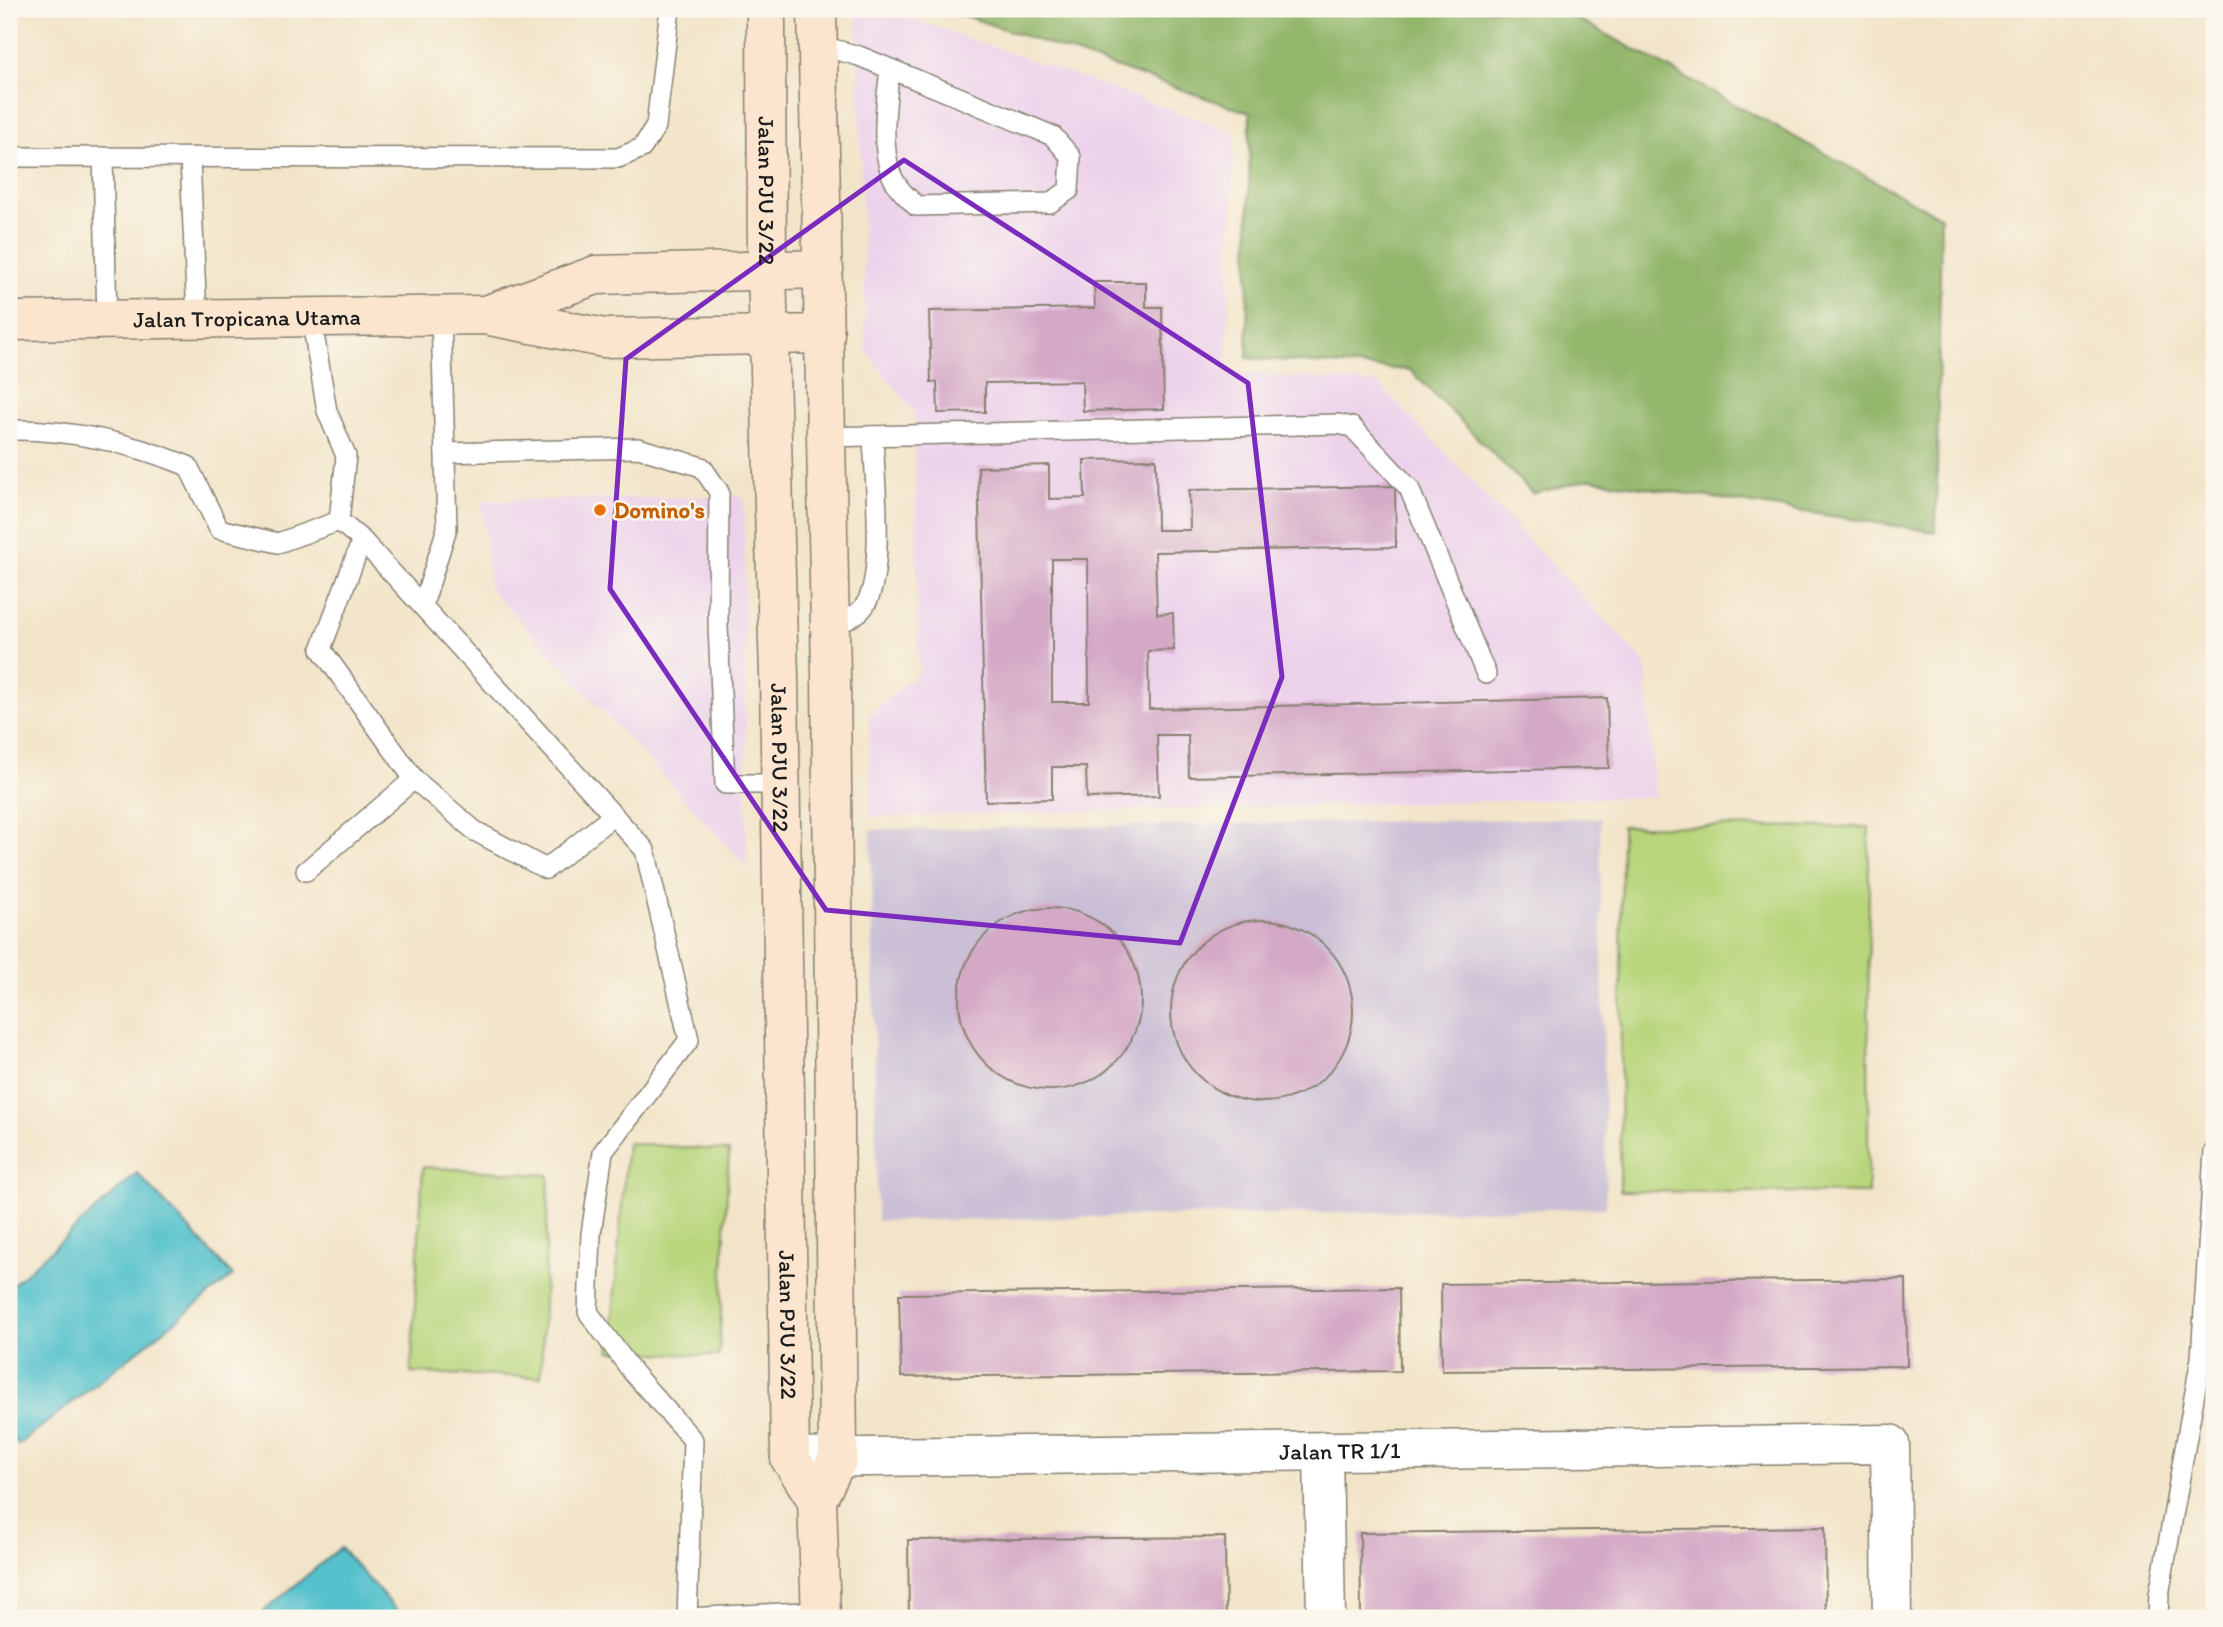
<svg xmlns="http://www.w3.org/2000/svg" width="2223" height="1627" font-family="Itim,sans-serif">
	<rect width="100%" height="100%" fill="#fbf7ec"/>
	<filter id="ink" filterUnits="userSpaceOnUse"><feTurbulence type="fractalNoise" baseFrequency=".0143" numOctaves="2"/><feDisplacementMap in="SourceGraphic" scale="14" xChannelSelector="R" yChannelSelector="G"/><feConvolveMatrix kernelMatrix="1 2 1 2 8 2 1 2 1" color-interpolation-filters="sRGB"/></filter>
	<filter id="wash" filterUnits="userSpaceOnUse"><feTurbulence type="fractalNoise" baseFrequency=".00686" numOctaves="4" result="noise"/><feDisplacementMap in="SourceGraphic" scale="28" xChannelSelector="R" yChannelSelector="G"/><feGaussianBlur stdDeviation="1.57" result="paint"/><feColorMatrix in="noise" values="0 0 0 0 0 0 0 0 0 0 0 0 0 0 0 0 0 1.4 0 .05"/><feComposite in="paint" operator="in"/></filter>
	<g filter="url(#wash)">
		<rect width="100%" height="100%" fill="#f2e4c8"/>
		<!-- built -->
		<g fill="#ecd1eb">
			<polygon points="857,9 884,9 1235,132 1226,372 1378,383 1645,662 1655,797 871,817 869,715 919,672 914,412 866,351"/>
			<polygon points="744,496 747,867 490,589 482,501"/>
		</g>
		<!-- industrial -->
		<polygon fill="#cbbfd5" points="1600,818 1606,1208 877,1221 871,830"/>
		<!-- green -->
		<g fill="#b8d57b" stroke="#6a784c" stroke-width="2">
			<polygon points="1622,826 1869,827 1868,1193 1620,1191"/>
			<polygon points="627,1143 729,1151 719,1356 610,1351"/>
			<polygon points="423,1167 549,1175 541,1377 411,1373"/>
		</g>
		<!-- forest -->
		<polygon fill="#92b66b" stroke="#576944" stroke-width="2" points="945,9 1560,9 1941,217 1936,532 1590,479 1533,494 1410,370 1247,358 1250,113"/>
		<!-- water -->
		<g fill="#54c1cc" stroke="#386e74" stroke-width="2">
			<polygon points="137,1173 233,1276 18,1445 9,1433 9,1288"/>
			<polygon points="340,1548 404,1618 256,1618"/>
		</g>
		<g id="blocks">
			<!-- building -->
			<g fill="#d4a9c6" fill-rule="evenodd">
				<polygon points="1094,282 1146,282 1146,307 1162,307 1164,409 1083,411 1082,381 985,383 985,412 938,413 937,382 931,382 929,311 1095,308"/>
				<path d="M1156 459 1157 530H1190L1189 490 1395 486 1396 547 1155 552 1157 614 1173 613 1174 650 1148 651 1149 709 1607 698 1609 768 1189 777 1188 735H1157L1159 796 1087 798 1086 767H1052V799L986 801 978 467 1049 465V499L1085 498 1084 460ZM1052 559H1088L1089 702H1052Z"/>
				<circle cx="1050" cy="999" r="91"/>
				<circle cx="1262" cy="1011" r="91"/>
				<polygon points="1906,1279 1907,1366 1442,1371 1441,1284"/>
				<polygon points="1399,1288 1400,1371 901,1377 899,1294"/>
				<polygon points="1825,1527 1826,1618 1361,1618 1360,1533"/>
				<polygon points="1225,1537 1226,1618 909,1618 908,1540"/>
			</g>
		</g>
	</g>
	<g filter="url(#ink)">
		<use href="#blocks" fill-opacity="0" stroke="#878072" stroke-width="2"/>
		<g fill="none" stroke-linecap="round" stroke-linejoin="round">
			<!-- lane casing -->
			<g stroke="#878072" stroke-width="22">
				<g id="lane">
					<path d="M818 45 859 56 1053 136 1071 157 1069 190 1050 203 916 206C910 199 902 193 897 185 878 158 886 101 890 70"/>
					<polyline points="9,157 618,158 642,148 656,126 670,9"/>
					<polyline points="103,157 107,320"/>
					<polyline points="190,158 197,319"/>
					<polyline points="311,316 327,411 346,456 339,521"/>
					<path d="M9 430C71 429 131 443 188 466L219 529 278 543 339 521 362 540 645 850 689 1040 603 1152 591 1234 588 1312 634 1374 693 1440 687 1618"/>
					<polyline points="827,437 1338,424 1352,427 1409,488 1486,674"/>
					<polyline points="445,453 638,448 702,467 719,492 718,626 725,784 781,784"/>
					<polyline points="362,540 321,649 414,779 475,831 546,869 614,815"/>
					<polyline points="423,605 447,528 441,316"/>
					<path d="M830 629C840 623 855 617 862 609 887 583 874 473 873 436"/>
					<polyline points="306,871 414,779"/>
					<polyline points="687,1618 821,1611"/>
					<polyline points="2158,1618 2159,1595 2201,1358 2214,1152"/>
				</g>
			</g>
			<!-- street casing -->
			<g stroke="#878072" stroke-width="41">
				<g id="street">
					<polyline points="1323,1451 1326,1618"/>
					<path id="s1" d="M790 1458 1890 1444 1892 1618"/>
				</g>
			</g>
			<!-- secondary casing -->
			<g stroke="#878072" stroke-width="41">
				<g id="secondary">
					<path id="s2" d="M766 9 767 271 779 676 790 1458 817 1500"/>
					<polyline points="817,9 831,675 838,1458 817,1500 821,1618"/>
					<polyline points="486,315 596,275 824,269"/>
					<path id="s3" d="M9 321 485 315 604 338 825 334"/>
				</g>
			</g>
			<!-- lane -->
			<use href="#lane" stroke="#fff" stroke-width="19"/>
			<!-- street -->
			<use href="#street" stroke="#fff" stroke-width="38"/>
			<!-- secondary -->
			<use href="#secondary" stroke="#fbe5cf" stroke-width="38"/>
		</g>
	</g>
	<!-- marked area -->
	<path fill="none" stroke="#7b2cbf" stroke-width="5" stroke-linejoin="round" d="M904 160 1248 383 1282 677 1180 943 826 910 610 589 626 359Z"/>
	<!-- markers -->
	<circle fill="#e8710a" stroke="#fbf7ec" stroke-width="2.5" cx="600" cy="510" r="7"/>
	<g text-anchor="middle" stroke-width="5" stroke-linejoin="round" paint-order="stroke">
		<!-- street labels -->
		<g font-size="23" fill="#1c1c1c" stroke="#fbf7ec">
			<text dy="8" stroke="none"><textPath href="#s2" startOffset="182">Jalan PJU 3/22</textPath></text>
			<text dy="8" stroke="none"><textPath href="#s3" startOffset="238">Jalan Tropicana Utama</textPath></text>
			<text dy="8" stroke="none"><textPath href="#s2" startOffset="749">Jalan PJU 3/22</textPath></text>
			<text dy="8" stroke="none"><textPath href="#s2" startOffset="1316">Jalan PJU 3/22</textPath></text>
			<text dy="8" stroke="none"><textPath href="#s1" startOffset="550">Jalan TR 1/1</textPath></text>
		</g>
		<!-- food labels -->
		<g font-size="23" font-weight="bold" fill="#c56008" stroke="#fbf7ec" text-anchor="start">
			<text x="614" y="518">Domino's</text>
		</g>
	</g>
	<!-- margin -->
	<rect width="2223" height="1627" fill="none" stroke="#fbf7ec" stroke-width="35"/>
</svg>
